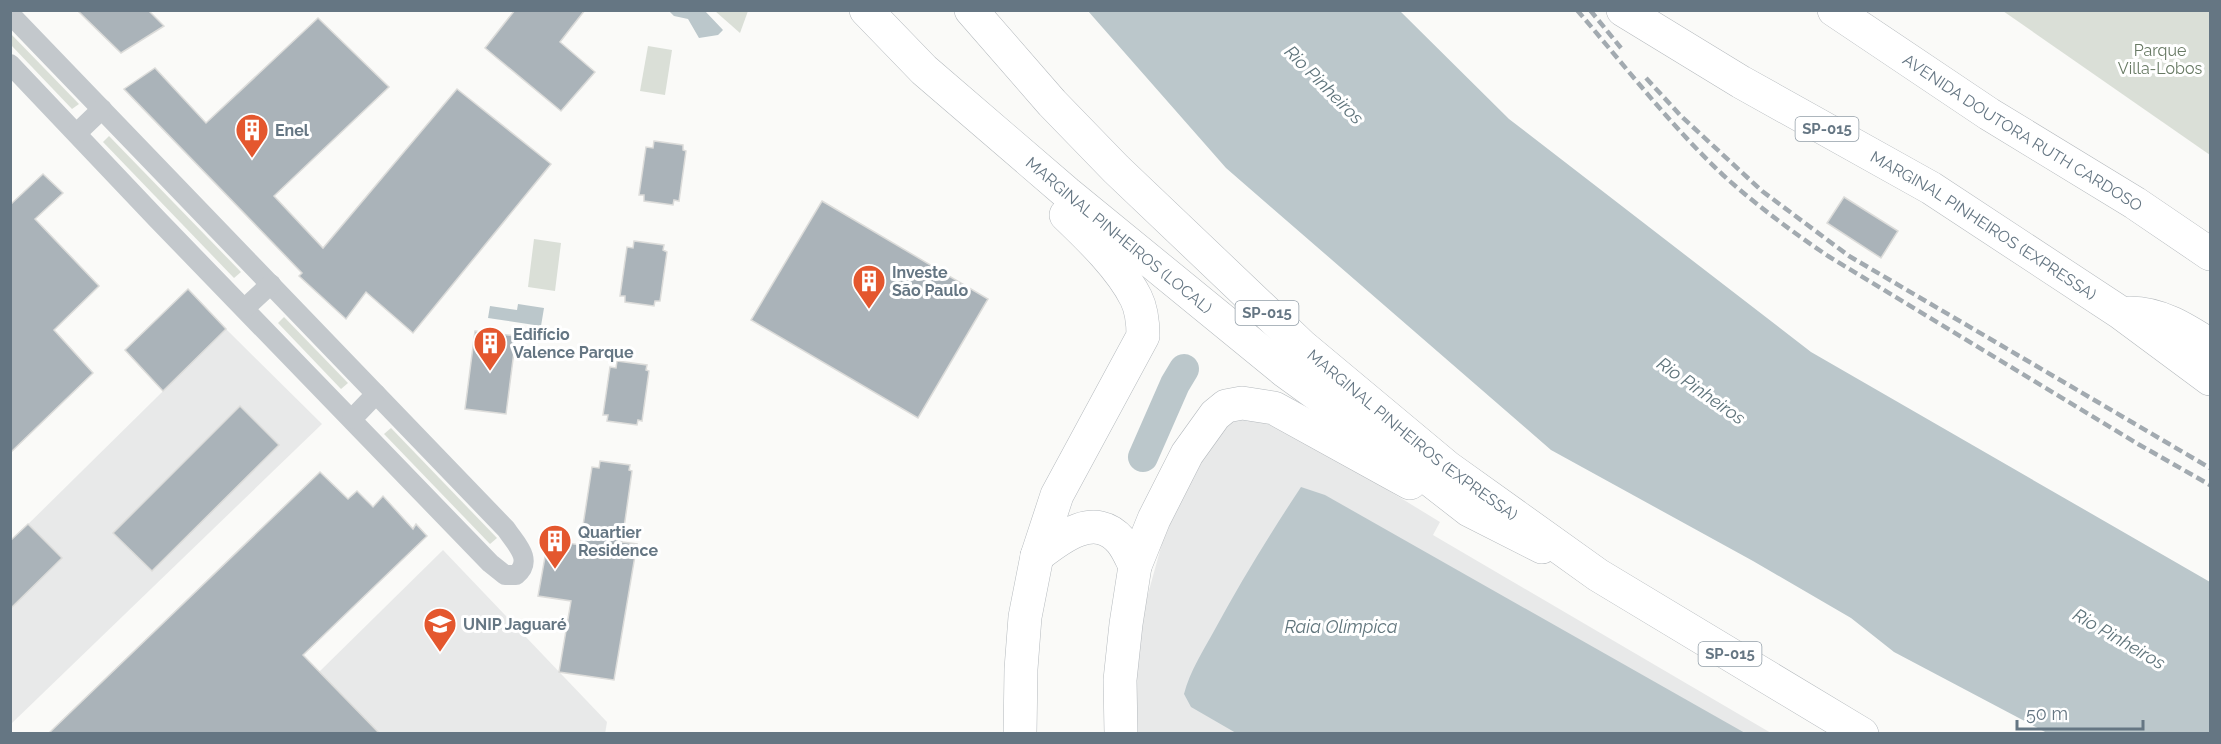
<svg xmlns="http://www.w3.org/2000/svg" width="2221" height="744" font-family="Raleway,sans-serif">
	<rect width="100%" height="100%" fill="#fafaf8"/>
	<!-- built -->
	<g fill="#e8e9e9">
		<polygon points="226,329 322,424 11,724 11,541"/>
		<polygon points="1263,414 1440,522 1433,535 1771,733 1135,734 1135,693 1143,612 1166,529 1200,465 1224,424 1240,416"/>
		<polygon points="443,550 607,722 605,734 256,734"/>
	</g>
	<!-- green -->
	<g fill="#dadfd7">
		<polygon points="715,11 748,11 740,33"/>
		<polygon points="2003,11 2210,11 2210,155"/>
		<polygon points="10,33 79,104 72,109 11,45"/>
		<polygon points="648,46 672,50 665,95 640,91"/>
		<polygon points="109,136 241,272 234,278 103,142"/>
		<polygon points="534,239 561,243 555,291 528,287"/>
		<polygon points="284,317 348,383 341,389 278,323"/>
		<polygon points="391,428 497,538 490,544 384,434"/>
	</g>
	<!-- water -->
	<g fill="#bbc7cb">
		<polygon points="669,11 705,11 723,30 718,35 699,38 688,19 674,16"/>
		<polygon points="1088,11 1400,11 1509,119 1811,352 2210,582 2210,733 2047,733 1894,652 1851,618 1753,561 1551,450 1226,168"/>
		<polygon points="518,304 544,308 541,326 488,318 490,306 517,310"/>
		<path d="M1301 487 1325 495 1745 733H1236L1191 707 1184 694C1190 671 1203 651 1214 631 1241 581 1270 534 1301 487Z"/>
	</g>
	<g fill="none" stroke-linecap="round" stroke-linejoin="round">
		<!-- river -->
		<polyline stroke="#bbc7cb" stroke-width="30" points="1143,457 1175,384 1184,369"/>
	</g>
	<!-- building -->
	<g fill="#aab3b9" stroke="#dcdcda" stroke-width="1.5">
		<polygon points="77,10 148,10 164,26 121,53"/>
		<polygon points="515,10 585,10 560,42 595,72 561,111 485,48"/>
		<polygon points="318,18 389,87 274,196 323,248 457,89 551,164 413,333 366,292 346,319 299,276 302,273 124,89 155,68 206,123"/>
		<polygon points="654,141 683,145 683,150 686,151 679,201 674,200 673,205 644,201 644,195 639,195 646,147 653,148"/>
		<polygon points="43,174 63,193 35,219 99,286 54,330 93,373 10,453 10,205"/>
		<polygon points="1844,197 1898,231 1881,258 1827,223"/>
		<polygon points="822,201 988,299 918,418 751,320"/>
		<polygon points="634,241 664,245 663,250 667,252 660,301 655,301 654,306 625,302 625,296 620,296 627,247 633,248"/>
		<polygon points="188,289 226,329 163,391 125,350"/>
		<polygon points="475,331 516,336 506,414 465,409"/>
		<polygon points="617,361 647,365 646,370 649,371 642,421 638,420 637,425 607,421 608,415 603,415 610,367 616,368"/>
		<polygon points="240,406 279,445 152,571 113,533"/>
		<polygon points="600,461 630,465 629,470 632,471 622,542 637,544 614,680 559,672 571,601 538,596 548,540 580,545 592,467 599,468"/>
		<polygon points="320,472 348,499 357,491 373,507 383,496 413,529 416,524 427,536 303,655 380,734 48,734"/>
		<polygon points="28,524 62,558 10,609 10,541"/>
	</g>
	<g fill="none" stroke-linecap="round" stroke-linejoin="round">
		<!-- trunk casing -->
		<g stroke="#b4b9bd" stroke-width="34">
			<g id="trunk">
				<path id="s1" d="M866 10 924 70 1067 193 1286 372 1366 430 1469 510 1542 547"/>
				<path id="s2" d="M1834 10 1989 114 2135 203 2210 254"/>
				<path d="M1037 556C1060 538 1095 510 1121 541 1127 548 1131 558 1135 566"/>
				<path d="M1020 734 1021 669 1025 617 1037 556 1057 495 1143 336C1143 323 1142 310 1136 298 1121 268 1090 238 1066 215"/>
				<polyline points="1121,734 1120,680 1126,624 1135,566 1154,519 1187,454 1215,415 1226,406 1242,403 1274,408 1410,483"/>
			</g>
		</g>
		<!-- motorway casing -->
		<g stroke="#b4b9bd" stroke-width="34">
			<g id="motorway">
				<path id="s3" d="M971 10 1052 103 1116 169 1302 346 1447 467 1598 575 1862 734"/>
				<path id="s4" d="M1623 10 1741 82 1931 188 2121 313 2210 379"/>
				<path d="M2130 313C2160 313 2185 329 2210 345"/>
			</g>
		</g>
		<!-- minor -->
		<g stroke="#c3c8cc" stroke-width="20">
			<path d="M10 14 506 529C516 544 534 560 516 575H505L490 563 158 220 10 64"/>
			<polyline points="77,133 102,109"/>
			<polyline points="245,308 271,284"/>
			<polyline points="352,419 376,394"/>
		</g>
		<!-- trunk -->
		<use href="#trunk" stroke="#fff" stroke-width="33"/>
		<!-- motorway -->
		<use href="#motorway" stroke="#fff" stroke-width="33"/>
		<!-- rail -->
		<g stroke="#a2aab0" stroke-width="4.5" stroke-dasharray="9 4.5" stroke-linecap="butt">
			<path d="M1577 10C1625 66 1670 125 1723 175 1756 205 1791 231 1828 256L2138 444 2210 485"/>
			<polyline points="1590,10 1621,48"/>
			<polyline points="1646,78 1681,116 1762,191 1849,256 2210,468"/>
		</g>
	</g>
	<!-- icons -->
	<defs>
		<g id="building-pin" transform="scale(1.725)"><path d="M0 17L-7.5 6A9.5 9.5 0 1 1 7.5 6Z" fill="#e4572e" stroke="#fff"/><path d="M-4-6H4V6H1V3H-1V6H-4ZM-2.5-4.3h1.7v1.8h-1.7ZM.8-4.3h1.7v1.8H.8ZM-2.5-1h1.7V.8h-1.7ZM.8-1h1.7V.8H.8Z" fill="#fff"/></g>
		<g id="university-pin" transform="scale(1.725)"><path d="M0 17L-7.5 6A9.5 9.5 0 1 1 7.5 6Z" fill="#e4572e" stroke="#fff"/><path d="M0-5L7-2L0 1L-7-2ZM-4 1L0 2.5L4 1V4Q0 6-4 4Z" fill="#fff"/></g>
	</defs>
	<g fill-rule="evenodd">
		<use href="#building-pin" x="252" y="130"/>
		<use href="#building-pin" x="869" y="281"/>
		<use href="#building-pin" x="490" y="343"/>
		<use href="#building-pin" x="555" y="541"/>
		<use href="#university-pin" x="440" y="624"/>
	</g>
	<g text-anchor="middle" stroke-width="6" stroke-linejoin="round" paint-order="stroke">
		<!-- shield labels -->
		<g fill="#fff" stroke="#939fa8" stroke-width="1.5">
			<rect x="1795.5" y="117" width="63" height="24" rx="4.5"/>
			<rect x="1235.5" y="301" width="63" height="24" rx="4.5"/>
			<rect x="1698.5" y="642" width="63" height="24" rx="4.5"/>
		</g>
		<g font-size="15" font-weight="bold" fill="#657683">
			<text x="1827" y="134">SP-015</text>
			<text x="1267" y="318">SP-015</text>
			<text x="1730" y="659">SP-015</text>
		</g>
		<!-- park labels -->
		<g font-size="16" fill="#687a64" stroke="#fff">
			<text x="2160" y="56">Parque<tspan x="2160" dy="18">Villa-Lobos</tspan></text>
		</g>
		<!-- poi labels -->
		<g font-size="16" font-weight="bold" fill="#657683" stroke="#fff" text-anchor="start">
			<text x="275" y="136">Enel</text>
			<text x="892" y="278">Investe<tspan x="892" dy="18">São Paulo</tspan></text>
			<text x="513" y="340">Edifício<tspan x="513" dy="18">Valence Parque</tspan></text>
			<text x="578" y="538">Quartier<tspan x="578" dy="18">Residence</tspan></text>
			<text x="463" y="630">UNIP Jaguaré</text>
		</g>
		<!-- street labels -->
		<g font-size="16" fill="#657683" stroke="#fff">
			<text dy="6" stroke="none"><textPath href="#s2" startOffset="225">AVENIDA DOUTORA RUTH CARDOSO</textPath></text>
			<text dy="6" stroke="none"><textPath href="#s4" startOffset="420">MARGINAL PINHEIROS (EXPRESSA)</textPath></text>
			<text dy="6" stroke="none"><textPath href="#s1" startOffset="339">MARGINAL PINHEIROS (LOCAL)</textPath></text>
			<text dy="6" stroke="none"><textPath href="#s3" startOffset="614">MARGINAL PINHEIROS (EXPRESSA)</textPath></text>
		</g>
		<!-- water labels -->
		<g font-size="18" font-style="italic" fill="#60757c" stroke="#fff">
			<text transform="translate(1324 85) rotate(45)" y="6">Rio Pinheiros</text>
			<text transform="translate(1701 391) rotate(35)" y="6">Rio Pinheiros</text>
			<text x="1341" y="633">Raia Olímpica</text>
			<text transform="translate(2119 639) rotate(30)" y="6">Rio Pinheiros</text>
		</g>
	</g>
	<!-- border -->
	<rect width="2221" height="744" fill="none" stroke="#657683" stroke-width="24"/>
	<!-- scale -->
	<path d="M2017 720v9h126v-9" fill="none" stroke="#657683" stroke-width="3"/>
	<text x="2026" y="720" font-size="18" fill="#657683" stroke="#ffffff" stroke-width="4.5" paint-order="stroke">50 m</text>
</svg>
